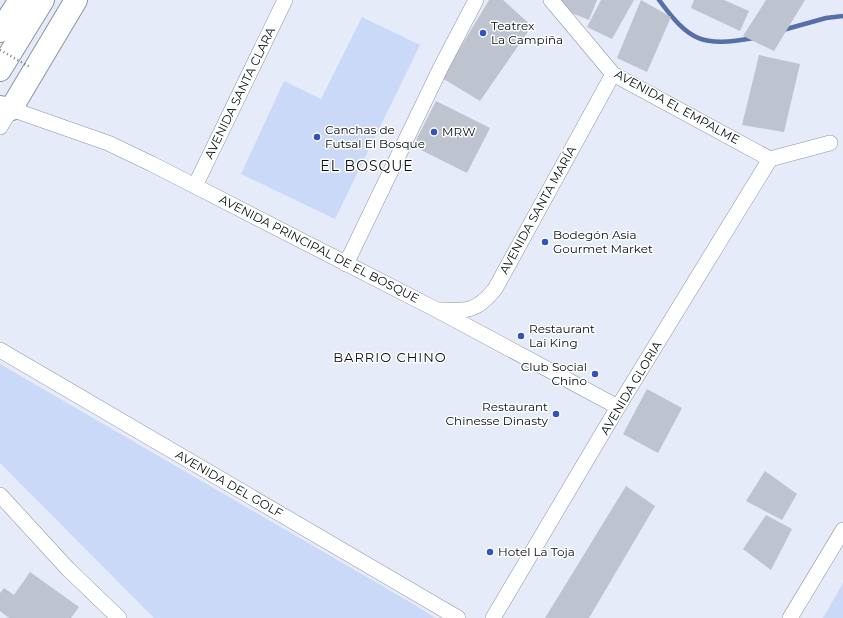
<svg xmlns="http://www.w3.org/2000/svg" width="843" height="618" font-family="Montserrat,sans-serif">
	<rect width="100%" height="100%" fill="#e5ebf8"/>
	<!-- green -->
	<g fill="#cbd9f8">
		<polygon points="362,17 420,45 335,219 241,174 284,81 321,99"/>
		<polygon points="0,364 415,605 435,618 154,618 0,463"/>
		<polygon points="843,583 843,618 823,618"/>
	</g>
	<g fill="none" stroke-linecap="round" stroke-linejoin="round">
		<!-- stream -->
		<g stroke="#566ea9" stroke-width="4.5">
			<path d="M659 0C690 42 702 47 754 38"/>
			<polyline points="783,30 826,18 843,16"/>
		</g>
	</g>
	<!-- building -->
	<g fill="#bec3d0">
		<polygon points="489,0 503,0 532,26 480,101 442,78"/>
		<polygon points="559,0 597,0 589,20 569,12"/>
		<polygon points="601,0 634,0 612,39 587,27"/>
		<polygon points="641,0 671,17 647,72 617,58"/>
		<polygon points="694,0 724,0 749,11 740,31 691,8"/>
		<polygon points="766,0 805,0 774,51 743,36"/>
		<polygon points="759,55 800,64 784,132 742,125"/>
		<polygon points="436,101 490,128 467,173 413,146"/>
		<polygon points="647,389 682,408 658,453 623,434"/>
		<polygon points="765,471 797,494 782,520 746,501"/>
		<polygon points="626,486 655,506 589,618 545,618"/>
		<polygon points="766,515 792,529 771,570 743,549"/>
		<polygon points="30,572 79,607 71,618 9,618 0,611 0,593 4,588 14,595"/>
	</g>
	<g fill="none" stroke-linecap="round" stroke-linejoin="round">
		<!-- minor casing -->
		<g stroke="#8e949f" stroke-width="16">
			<g id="minor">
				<polyline points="551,0 613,74 770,159 830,143"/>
				<polyline points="0,127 11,109 108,143 152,164 437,310 618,407"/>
				<polyline points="195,186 285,0"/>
				<polyline points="346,264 441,67 476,0"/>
				<path d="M440 310C468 311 476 312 495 289L613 74"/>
				<polyline points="0,350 458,618"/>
				<polyline points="0,495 68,569 119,618"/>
				<polyline points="493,618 618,407 770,159"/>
				<polyline points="790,618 843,530"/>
			</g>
		</g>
		<!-- secondary casing -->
		<g stroke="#8e949f" stroke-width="24">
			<polyline id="secondary" points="0,107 11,109 76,0"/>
		</g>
		<!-- primary casing -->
		<g stroke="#8e949f" stroke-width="24">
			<g id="primary">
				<polyline points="0,31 20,0"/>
				<polyline points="0,70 43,0"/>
			</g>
		</g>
		<!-- minor -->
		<use href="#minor" stroke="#fff" stroke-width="15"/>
		<!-- secondary -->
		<use href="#secondary" stroke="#fff" stroke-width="22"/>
		<!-- primary -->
		<use href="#primary" stroke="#fff" stroke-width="22"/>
		<!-- path-bridge -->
		<polyline stroke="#757981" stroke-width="2.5" stroke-dasharray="1 3" stroke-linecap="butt" points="0,50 30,67"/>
	</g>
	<!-- markers -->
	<g fill="#3052c2" stroke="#fff" stroke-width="1.5">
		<circle cx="483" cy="33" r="4"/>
		<circle cx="434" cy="132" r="4"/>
		<circle cx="317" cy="137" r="4"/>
		<circle cx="545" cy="242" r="4"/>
		<circle cx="521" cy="336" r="4"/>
		<circle cx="595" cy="374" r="4"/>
		<circle cx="556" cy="414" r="4"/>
		<circle cx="490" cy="552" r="4"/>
	</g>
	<g text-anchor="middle" stroke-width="3" stroke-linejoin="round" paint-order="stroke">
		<!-- poi labels -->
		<g font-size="12" fill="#0a0c10" stroke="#fff" text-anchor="start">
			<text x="491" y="30">Teatrex<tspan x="491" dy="14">La Campiña</tspan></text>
			<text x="325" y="134">Canchas de<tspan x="325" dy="14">Futsal El Bosque</tspan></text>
			<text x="442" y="136">MRW</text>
			<text x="553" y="239">Bodegón Asia<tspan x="553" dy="14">Gourmet Market</tspan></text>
			<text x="529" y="333">Restaurant<tspan x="529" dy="14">Lai King</tspan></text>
			<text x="587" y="371" text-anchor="end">Club Social<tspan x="587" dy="14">Chino</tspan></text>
			<text x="548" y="411" text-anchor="end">Restaurant<tspan x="548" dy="14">Chinesse Dinasty</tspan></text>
			<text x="498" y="556">Hotel La Toja</text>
		</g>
		<!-- street labels -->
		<g font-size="12" fill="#0a0c10" stroke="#fff">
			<text transform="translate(240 93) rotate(-64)" y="4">AVENIDA SANTA CLARA</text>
			<text transform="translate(677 107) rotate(29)" y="4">AVENIDA EL EMPALME</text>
			<text transform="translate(538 210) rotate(-61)" y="4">AVENIDA SANTA MARÍA</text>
			<text transform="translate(319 249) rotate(27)" y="4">AVENIDA PRINCIPAL DE EL BOSQUE</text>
			<text transform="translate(631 388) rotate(-59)" y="4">AVENIDA GLORIA</text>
			<text transform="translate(229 484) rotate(30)" y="4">AVENIDA DEL GOLF</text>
		</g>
		<!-- neighbourhood labels -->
		<g font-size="13" letter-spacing="1" fill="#0a0c10" stroke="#fff">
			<text x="390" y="362">BARRIO CHINO</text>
		</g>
		<!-- quarter labels -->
		<g font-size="14" letter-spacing="1" fill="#0a0c10" stroke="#fff">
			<text x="367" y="171">EL BOSQUE</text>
		</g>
	</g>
</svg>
